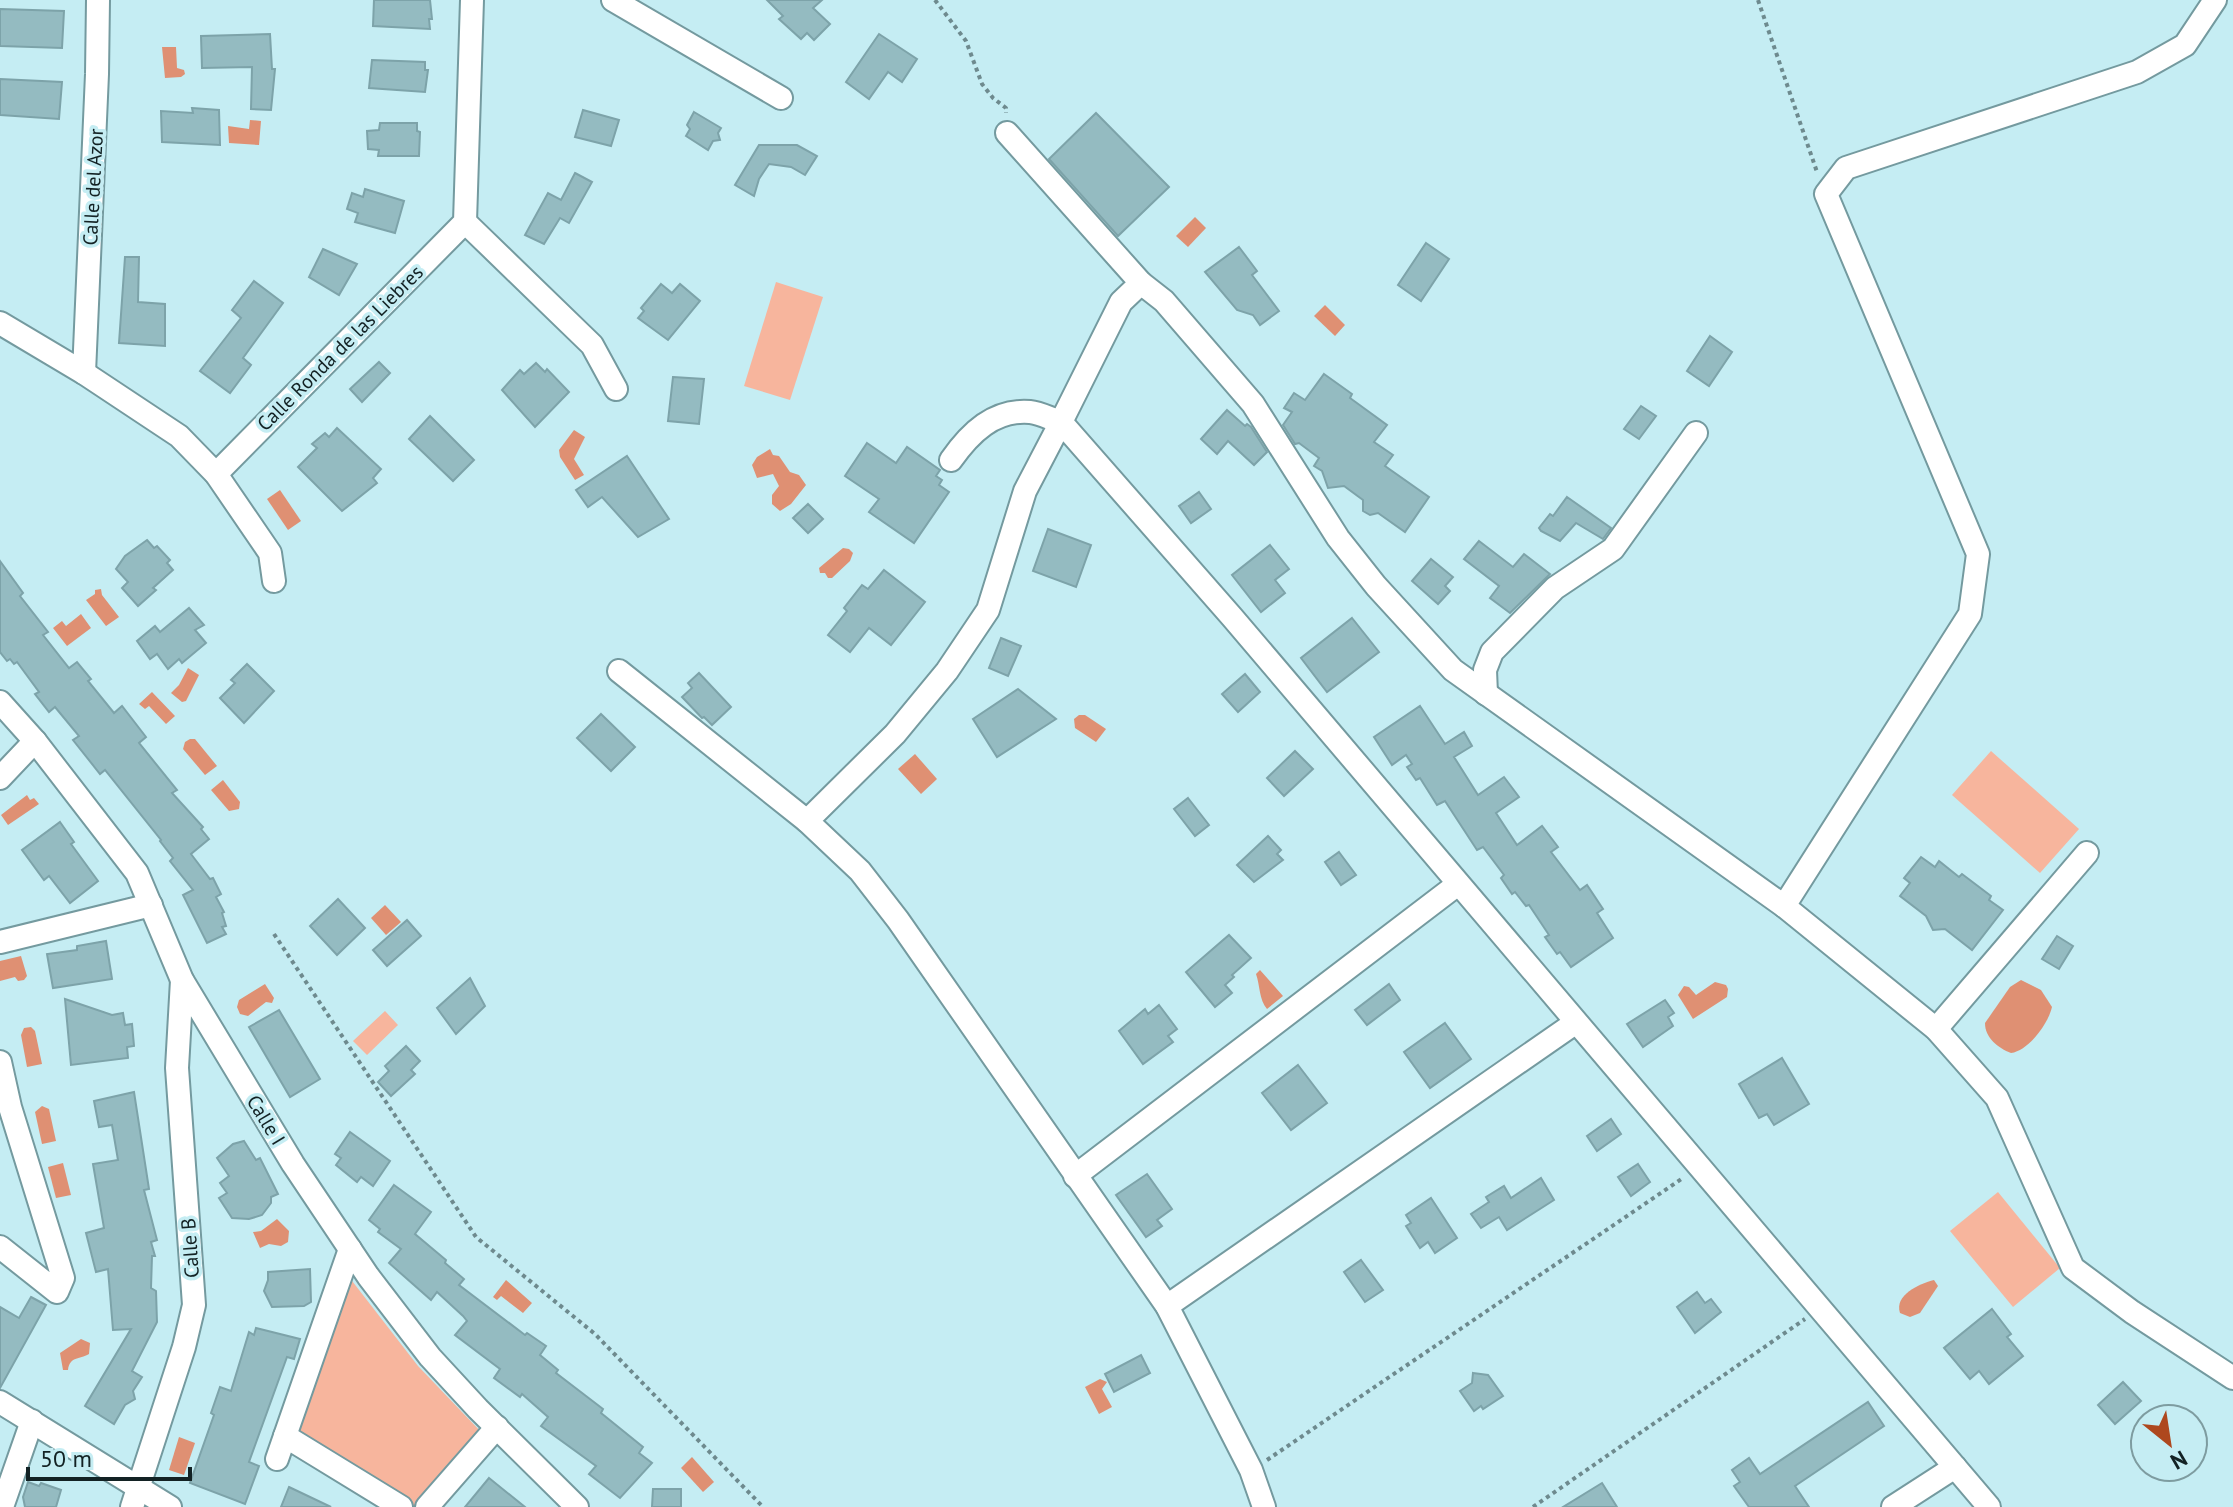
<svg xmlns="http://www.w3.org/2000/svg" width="2233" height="1507" font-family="'PT Sans',sans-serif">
	<rect width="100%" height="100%" fill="#c5edf3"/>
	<!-- green -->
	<g fill="#f7b59d">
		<polygon points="776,282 823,297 790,400 744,386"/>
		<polygon points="1991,751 2079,829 2040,873 1952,795"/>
		<polygon points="385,1011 398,1025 367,1055 353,1041"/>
		<polygon points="1998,1192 2060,1268 2013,1307 1950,1231"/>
		<polygon points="349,1277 418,1366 483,1434 421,1507 412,1507 295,1434"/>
	</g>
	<!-- water -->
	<g fill="#df9073">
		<polygon points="162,47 176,47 177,68 184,70 185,74 181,77 165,78"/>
		<polygon points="250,120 261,121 259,145 229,143 228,126 249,129"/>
		<polygon points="1195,217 1206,228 1188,247 1176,236"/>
		<polygon points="1325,305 1345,325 1335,336 1314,316"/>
		<polygon points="574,430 585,437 574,459 584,475 575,480 560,457 559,450"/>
		<polygon points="770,449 773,455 779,456 790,472 799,475 806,485 791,504 780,511 772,504 772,495 779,486 773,474 757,478 752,465 757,457"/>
		<polygon points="280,490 301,521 288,530 267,499"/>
		<polygon points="843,548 849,549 853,553 850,561 832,578 828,578 825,573 820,573 819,568"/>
		<polygon points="101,589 102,595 119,617 106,626 86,600 95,594 95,590"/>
		<polygon points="81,614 91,628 67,646 53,628 62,621 66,626"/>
		<polygon points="188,668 199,675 186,701 182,702 171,693 179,685"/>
		<polygon points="152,692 175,716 166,724 149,706 145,709 139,704"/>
		<polygon points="1079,715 1085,715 1106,729 1096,742 1075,728 1074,719"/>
		<polygon points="190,739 195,739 217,766 205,775 183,749 185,742"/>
		<polygon points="915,754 937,779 921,794 898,769"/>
		<polygon points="223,780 240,802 239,809 229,811 211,790"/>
		<polygon points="27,795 30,800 34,798 39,804 8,825 1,815"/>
		<polygon points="385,905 401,922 386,935 371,918"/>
		<polygon points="21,956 27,976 24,980 18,981 15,977 0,981 0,961"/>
		<path d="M1260 970 1283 996 1267 1009C1259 1000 1260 985 1256 974Z"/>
		<path d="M2021 980 2041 990 2052 1007C2048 1024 2029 1050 2011 1053 1998 1048 1985 1038 1985 1023L2010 987Z"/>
		<polygon points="1715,982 1726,985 1728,989 1727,997 1693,1019 1678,995 1684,986 1689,987 1696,995"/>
		<polygon points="265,984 274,998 272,1003 266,1002 248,1016 240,1014 237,1007 239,1000"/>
		<polygon points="31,1027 35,1031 42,1064 27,1067 21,1035 24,1028"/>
		<polygon points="42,1106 49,1109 56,1141 42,1144 35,1112"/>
		<polygon points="63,1163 71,1195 56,1198 48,1167"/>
		<polygon points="277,1219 289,1231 288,1242 281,1246 269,1244 260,1248 253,1232 261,1231"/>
		<polygon points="506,1280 532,1303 523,1313 501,1296 497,1300 493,1297"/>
		<path d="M1934 1280 1938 1286 1920 1313 1910 1317 1900 1313C1894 1295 1919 1284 1934 1280Z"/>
		<path d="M81 1339 90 1343 89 1354C79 1360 70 1356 68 1370H63L60 1353Z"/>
		<polygon points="1100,1379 1107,1382 1102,1389 1112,1407 1099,1414 1085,1387"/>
		<polygon points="179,1437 195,1443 184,1475 169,1470"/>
		<polygon points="692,1457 714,1482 703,1492 681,1468"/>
	</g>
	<!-- building -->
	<g fill="#94bbc1" stroke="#7da3a9" stroke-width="2">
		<polygon points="374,0 430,0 432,19 429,19 430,29 373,26"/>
		<polygon points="767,0 822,0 813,8 830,24 814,40 807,33 801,39 779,19 783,16"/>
		<polygon points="0,9 64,11 62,48 0,46"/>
		<polygon points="270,34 272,69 275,69 271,110 251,109 252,67 202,68 201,36"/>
		<polygon points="879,34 917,59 902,82 888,72 869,99 846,82"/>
		<polygon points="372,60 425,62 425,70 428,70 425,92 369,88"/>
		<polygon points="0,79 62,82 59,119 0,115"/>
		<polygon points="192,108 219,110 220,145 162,142 161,111 193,113"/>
		<polygon points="583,110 619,120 611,146 575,137"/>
		<polygon points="694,112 721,128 718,133 720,140 713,141 708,150 686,136 690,129 687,125"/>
		<polygon points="1096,113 1169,187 1118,236 1049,159"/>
		<polygon points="380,123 417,123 417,131 420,132 419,156 378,156 379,150 368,149 367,131 379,130"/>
		<polygon points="759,145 797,145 817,156 805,175 791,167 769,164 759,179 754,196 735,185"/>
		<polygon points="575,173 592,182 569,223 560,218 544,244 525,235 548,193 561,200"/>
		<polygon points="365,189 404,201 395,233 355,222 358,213 347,209 352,193 363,197"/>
		<polygon points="1426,243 1449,259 1421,301 1398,285"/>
		<polygon points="1239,247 1257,271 1252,275 1279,311 1260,325 1253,315 1237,310 1205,272"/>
		<polygon points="323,249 357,264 339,295 309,277"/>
		<polygon points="125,257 139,257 138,302 165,304 165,346 119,343"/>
		<polygon points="254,281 283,303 243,358 251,365 230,393 200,371 241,318 232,310"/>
		<polygon points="661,284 672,293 680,284 700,301 668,340 638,318 644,311 641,308"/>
		<polygon points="1710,336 1732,352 1709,386 1687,371"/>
		<polygon points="379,362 390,373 362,402 350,389"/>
		<polygon points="536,363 545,372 547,369 569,392 535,427 502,390 520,370 524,374"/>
		<polygon points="1324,374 1352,394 1350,398 1387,425 1374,442 1393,455 1385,466 1429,497 1405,532 1378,513 1370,515 1363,511 1363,500 1344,486 1328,488 1322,471 1314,466 1319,458 1299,443 1295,444 1283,425 1292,412 1284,408 1294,393 1305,400"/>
		<polygon points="673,377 704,379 699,424 668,421"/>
		<polygon points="1641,406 1656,416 1639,439 1624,429"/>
		<polygon points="1227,410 1245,426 1247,424 1251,427 1267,452 1254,465 1228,441 1217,454 1201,439"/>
		<polygon points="430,416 474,460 453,481 409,439"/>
		<polygon points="337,428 381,469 373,478 377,483 342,511 298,467 317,448 312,444 325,433 329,437"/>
		<polygon points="867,443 896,463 907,447 940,470 936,476 942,480 939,485 949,492 914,543 869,512 879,499 845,476"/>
		<polygon points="627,456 669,519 638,537 602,497 588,507 576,490"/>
		<polygon points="1199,492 1211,509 1191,523 1179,506"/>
		<polygon points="1567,497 1611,528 1603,539 1576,523 1560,541 1541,531 1539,528 1550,514 1553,516"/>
		<polygon points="808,504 823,519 808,533 793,518"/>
		<polygon points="1048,529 1091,545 1076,587 1033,571"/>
		<polygon points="147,540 154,548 157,546 170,560 167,563 173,570 153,588 156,590 138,606 122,588 128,582 116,569 125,556"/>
		<polygon points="1479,541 1513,567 1524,554 1550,574 1510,613 1490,598 1499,586 1464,559"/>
		<polygon points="1270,545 1289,569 1275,580 1285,593 1261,612 1232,575"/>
		<polygon points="1431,559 1453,577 1445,586 1450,591 1438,604 1412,581"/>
		<polygon points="0,561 23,593 20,596 48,632 43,635 69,668 77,662 91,679 88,681 114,713 122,706 146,737 139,743 177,790 172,793 203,827 201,829 209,839 191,854 210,879 213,878 221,894 216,897 224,912 222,913 226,926 222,927 226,934 207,943 183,895 193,890 170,861 173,858 160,841 161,840 105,770 100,774 73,740 79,736 55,707 49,712 35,694 39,692 17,662 14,664 10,659 7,661 0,652"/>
		<polygon points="884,570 925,602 891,645 869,628 850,652 828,635 847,611 844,608 862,585 868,589"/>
		<polygon points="189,608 204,625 195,630 206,643 182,663 179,659 168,669 157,654 150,659 137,641 155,626 160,632"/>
		<polygon points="1352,618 1379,652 1327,692 1301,658"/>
		<polygon points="1001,638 1021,646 1008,676 989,668"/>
		<polygon points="247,664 274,691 244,723 220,698 235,683 231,680"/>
		<polygon points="699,673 731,707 712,725 704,717 702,718 682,697 692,688 688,683"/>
		<polygon points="1245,674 1260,692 1238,712 1222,694"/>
		<polygon points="1018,689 1056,719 997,757 973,719"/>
		<polygon points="1420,706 1445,744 1464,732 1472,746 1454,757 1478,795 1504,777 1519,797 1496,813 1517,845 1542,826 1558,847 1551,852 1580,890 1587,885 1603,909 1597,913 1613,938 1571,967 1560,952 1557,954 1545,937 1549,935 1529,905 1526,906 1515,892 1512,894 1501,878 1504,875 1483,847 1477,850 1445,801 1437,805 1420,778 1416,780 1407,767 1412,764 1406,755 1392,765 1374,737"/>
		<polygon points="601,714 635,747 611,771 577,738"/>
		<polygon points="1295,751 1313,769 1284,796 1267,778"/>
		<polygon points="1188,798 1209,825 1195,836 1174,809"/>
		<polygon points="60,822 74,842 71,844 98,881 70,903 49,876 44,880 22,850"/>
		<polygon points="1268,836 1281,850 1277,854 1283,860 1254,882 1237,865"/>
		<polygon points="1339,852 1356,875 1341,885 1325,862"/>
		<polygon points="1921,857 1935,867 1939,861 1959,877 1962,874 1991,896 1989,900 2003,910 1972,950 1945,929 1933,930 1926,916 1900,896 1910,883 1904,878"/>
		<polygon points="338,899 365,928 337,955 310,926"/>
		<polygon points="407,920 421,936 387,966 373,950"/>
		<polygon points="1229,935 1251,958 1232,975 1234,977 1225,985 1232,993 1215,1007 1186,972"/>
		<polygon points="2057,936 2073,946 2059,969 2042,959"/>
		<polygon points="106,941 112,979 53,988 47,954 77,950 77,946"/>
		<polygon points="470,978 485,1006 456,1034 437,1008"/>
		<polygon points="1389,984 1400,1000 1367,1025 1355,1010"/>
		<polygon points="65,999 112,1015 123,1013 125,1025 132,1024 134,1046 127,1047 128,1058 71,1065"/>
		<polygon points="1665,1000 1674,1013 1668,1017 1673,1026 1643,1047 1627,1024"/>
		<polygon points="1159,1005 1177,1029 1168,1036 1173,1042 1143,1064 1119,1031 1145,1009 1148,1014"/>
		<polygon points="279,1010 320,1079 290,1097 249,1027"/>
		<polygon points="1445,1023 1471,1059 1430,1088 1404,1052"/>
		<polygon points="406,1046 420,1061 411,1070 415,1074 391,1096 378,1082 389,1071 385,1066"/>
		<polygon points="1782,1058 1809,1104 1774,1125 1767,1114 1759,1118 1739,1084"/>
		<polygon points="1298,1065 1327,1103 1291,1130 1262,1093"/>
		<polygon points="134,1092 149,1189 144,1190 157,1240 151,1242 155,1256 152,1256 151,1288 156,1291 157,1322 132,1371 142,1377 133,1391 135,1399 125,1405 114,1424 85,1406 131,1329 113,1330 108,1269 96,1272 86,1233 104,1228 93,1164 118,1160 112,1125 99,1127 94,1101"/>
		<polygon points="1611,1119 1621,1134 1597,1151 1587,1136"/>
		<polygon points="350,1132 390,1161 373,1186 361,1177 357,1182 336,1165 341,1158 335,1154"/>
		<polygon points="244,1141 256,1160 260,1158 278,1194 271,1197 271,1203 262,1215 249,1219 232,1218 219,1198 227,1193 220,1183 229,1176 217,1158 233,1144"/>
		<polygon points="1638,1164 1650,1182 1631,1196 1618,1177"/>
		<polygon points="1147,1174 1172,1209 1157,1220 1162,1226 1146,1237 1116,1195"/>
		<polygon points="1541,1178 1554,1200 1507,1230 1499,1217 1481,1228 1471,1214 1489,1202 1486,1197 1504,1186 1511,1198"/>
		<polygon points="394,1185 431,1212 415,1234 446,1260 445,1263 464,1279 459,1285 525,1335 527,1333 546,1346 540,1355 558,1370 556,1373 603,1409 601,1413 643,1447 639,1453 652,1463 620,1498 589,1474 596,1466 541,1426 548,1417 522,1394 520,1397 494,1378 500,1369 455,1335 467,1321 463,1316 437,1292 431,1300 389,1263 401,1249 378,1232 380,1229 369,1220"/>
		<polygon points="1431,1198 1457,1238 1435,1253 1428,1242 1420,1248 1406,1226 1411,1223 1406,1215"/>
		<polygon points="1361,1260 1383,1290 1365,1302 1344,1272"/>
		<polygon points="310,1269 311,1302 304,1306 272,1307 264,1291 268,1280 268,1272"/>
		<polygon points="1697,1292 1705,1303 1711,1299 1721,1312 1695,1333 1677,1307"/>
		<polygon points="31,1297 46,1305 0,1388 0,1307 19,1318"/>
		<polygon points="1992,1309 2011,1334 2007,1337 2023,1356 1989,1384 1979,1371 1970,1379 1944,1348"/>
		<polygon points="256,1328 300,1339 294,1359 287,1357 249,1462 259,1466 245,1504 190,1483 214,1415 211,1413 220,1387 231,1391 249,1332 254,1335"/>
		<polygon points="1141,1355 1150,1373 1114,1392 1105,1374"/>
		<polygon points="1473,1373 1488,1375 1503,1396 1483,1409 1481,1406 1474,1411 1460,1391 1472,1383"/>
		<polygon points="2123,1382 2141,1401 2115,1424 2098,1405"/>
		<polygon points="1868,1402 1884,1426 1795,1486 1809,1507 1749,1507 1734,1486 1740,1482 1732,1470 1749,1458 1760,1474"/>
		<polygon points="489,1478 525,1507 465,1507"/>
		<polygon points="28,1482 39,1486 41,1483 61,1490 56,1507 25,1507 23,1497"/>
		<polygon points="1602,1483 1617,1507 1563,1507"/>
		<polygon points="289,1487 331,1507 281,1507"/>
		<polygon points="653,1489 681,1489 681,1507 652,1507"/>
	</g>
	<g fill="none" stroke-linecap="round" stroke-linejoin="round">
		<!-- minor casing -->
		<g stroke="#749a9f" stroke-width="26">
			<g id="minor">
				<polyline points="613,0 781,98"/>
				<polyline points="2215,0 2185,45 2137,72 1846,168 1826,194 1978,554 1970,614 1784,906 1936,1029 1997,1098 2073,1268 2132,1312 2233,1378"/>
				<polyline points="1007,133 1141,283"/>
				<polyline points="465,222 592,345 616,389"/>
				<polyline points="0,323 84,373 179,436 216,474 270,553 274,581"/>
				<polyline points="84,373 97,74 98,0"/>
				<path d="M951 460C970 433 994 409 1030 412 1040 413 1051 419 1061 422L1121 302 1141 283 1164 301 1253 404 1338 538 1376 586 1453 670 1784 906"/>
				<polyline points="216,474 465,222 472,0"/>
				<polyline points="619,671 807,821"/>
				<polyline points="1486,694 1485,670 1492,652 1555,588 1613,549 1696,433"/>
				<polyline points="0,702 35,741 137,873 182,980 293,1164 368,1276 430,1357 478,1409 577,1507"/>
				<polyline points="0,778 35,741"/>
				<polyline points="0,942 151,905"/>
				<polyline points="1936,1029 2087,853"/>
				<polyline points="0,1062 10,1107 63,1278 57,1292 0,1247"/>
				<polyline points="1075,1176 1458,884"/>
				<polyline points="1167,1306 1575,1023"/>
				<polyline points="0,1402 170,1507"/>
				<polyline points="285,1436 401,1507"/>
				<polyline points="277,1459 350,1249"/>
				<polyline points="2,1507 32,1421"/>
				<polyline points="132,1507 184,1347 194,1305 177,1068 182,980"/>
				<polyline points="427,1507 497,1427"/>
				<polyline points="1264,1507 1251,1470 1167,1306 898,920 860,871 807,821 895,734 947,671 988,610 1025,491 1061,422 1232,617 1989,1507"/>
				<polyline points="1893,1507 1955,1467"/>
			</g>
		</g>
		<!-- path -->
		<g stroke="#6e8a8e" stroke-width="4" stroke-dasharray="4 4" stroke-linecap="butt">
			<polyline points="935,0 966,41 982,84 993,98 1006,108 1006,113"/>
			<polyline points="1758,0 1817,172"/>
			<polyline points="274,934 476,1237 595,1334 763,1507"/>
			<polyline points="1267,1460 1683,1178"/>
			<polyline points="1533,1507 1805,1319"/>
		</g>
		<!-- minor -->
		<use href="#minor" stroke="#fff" stroke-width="22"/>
	</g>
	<g text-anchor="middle" stroke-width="7" stroke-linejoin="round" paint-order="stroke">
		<!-- street labels -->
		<g font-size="20" fill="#132224" stroke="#c5edf3">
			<text transform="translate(93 187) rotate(-87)" y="7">Calle del Azor</text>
			<text transform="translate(340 348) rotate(-45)" y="7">Calle Ronda de las Liebres</text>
			<text transform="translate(266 1120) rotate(59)" y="7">Calle I</text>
			<text transform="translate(190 1248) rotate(-94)" y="7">Calle B</text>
		</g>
	</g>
	<!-- north arrow -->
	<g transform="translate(2169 1443) rotate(150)"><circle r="38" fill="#c5edf3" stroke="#7e9ca0" stroke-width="2"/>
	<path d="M0-6L14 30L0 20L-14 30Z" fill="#ae481e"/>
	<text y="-12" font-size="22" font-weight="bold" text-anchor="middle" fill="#132224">N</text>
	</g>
	<!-- scale -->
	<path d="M28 1467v12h162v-12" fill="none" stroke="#132224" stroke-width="4"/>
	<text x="40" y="1467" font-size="24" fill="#132224" stroke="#c5edf3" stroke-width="6" paint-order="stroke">50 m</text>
</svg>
